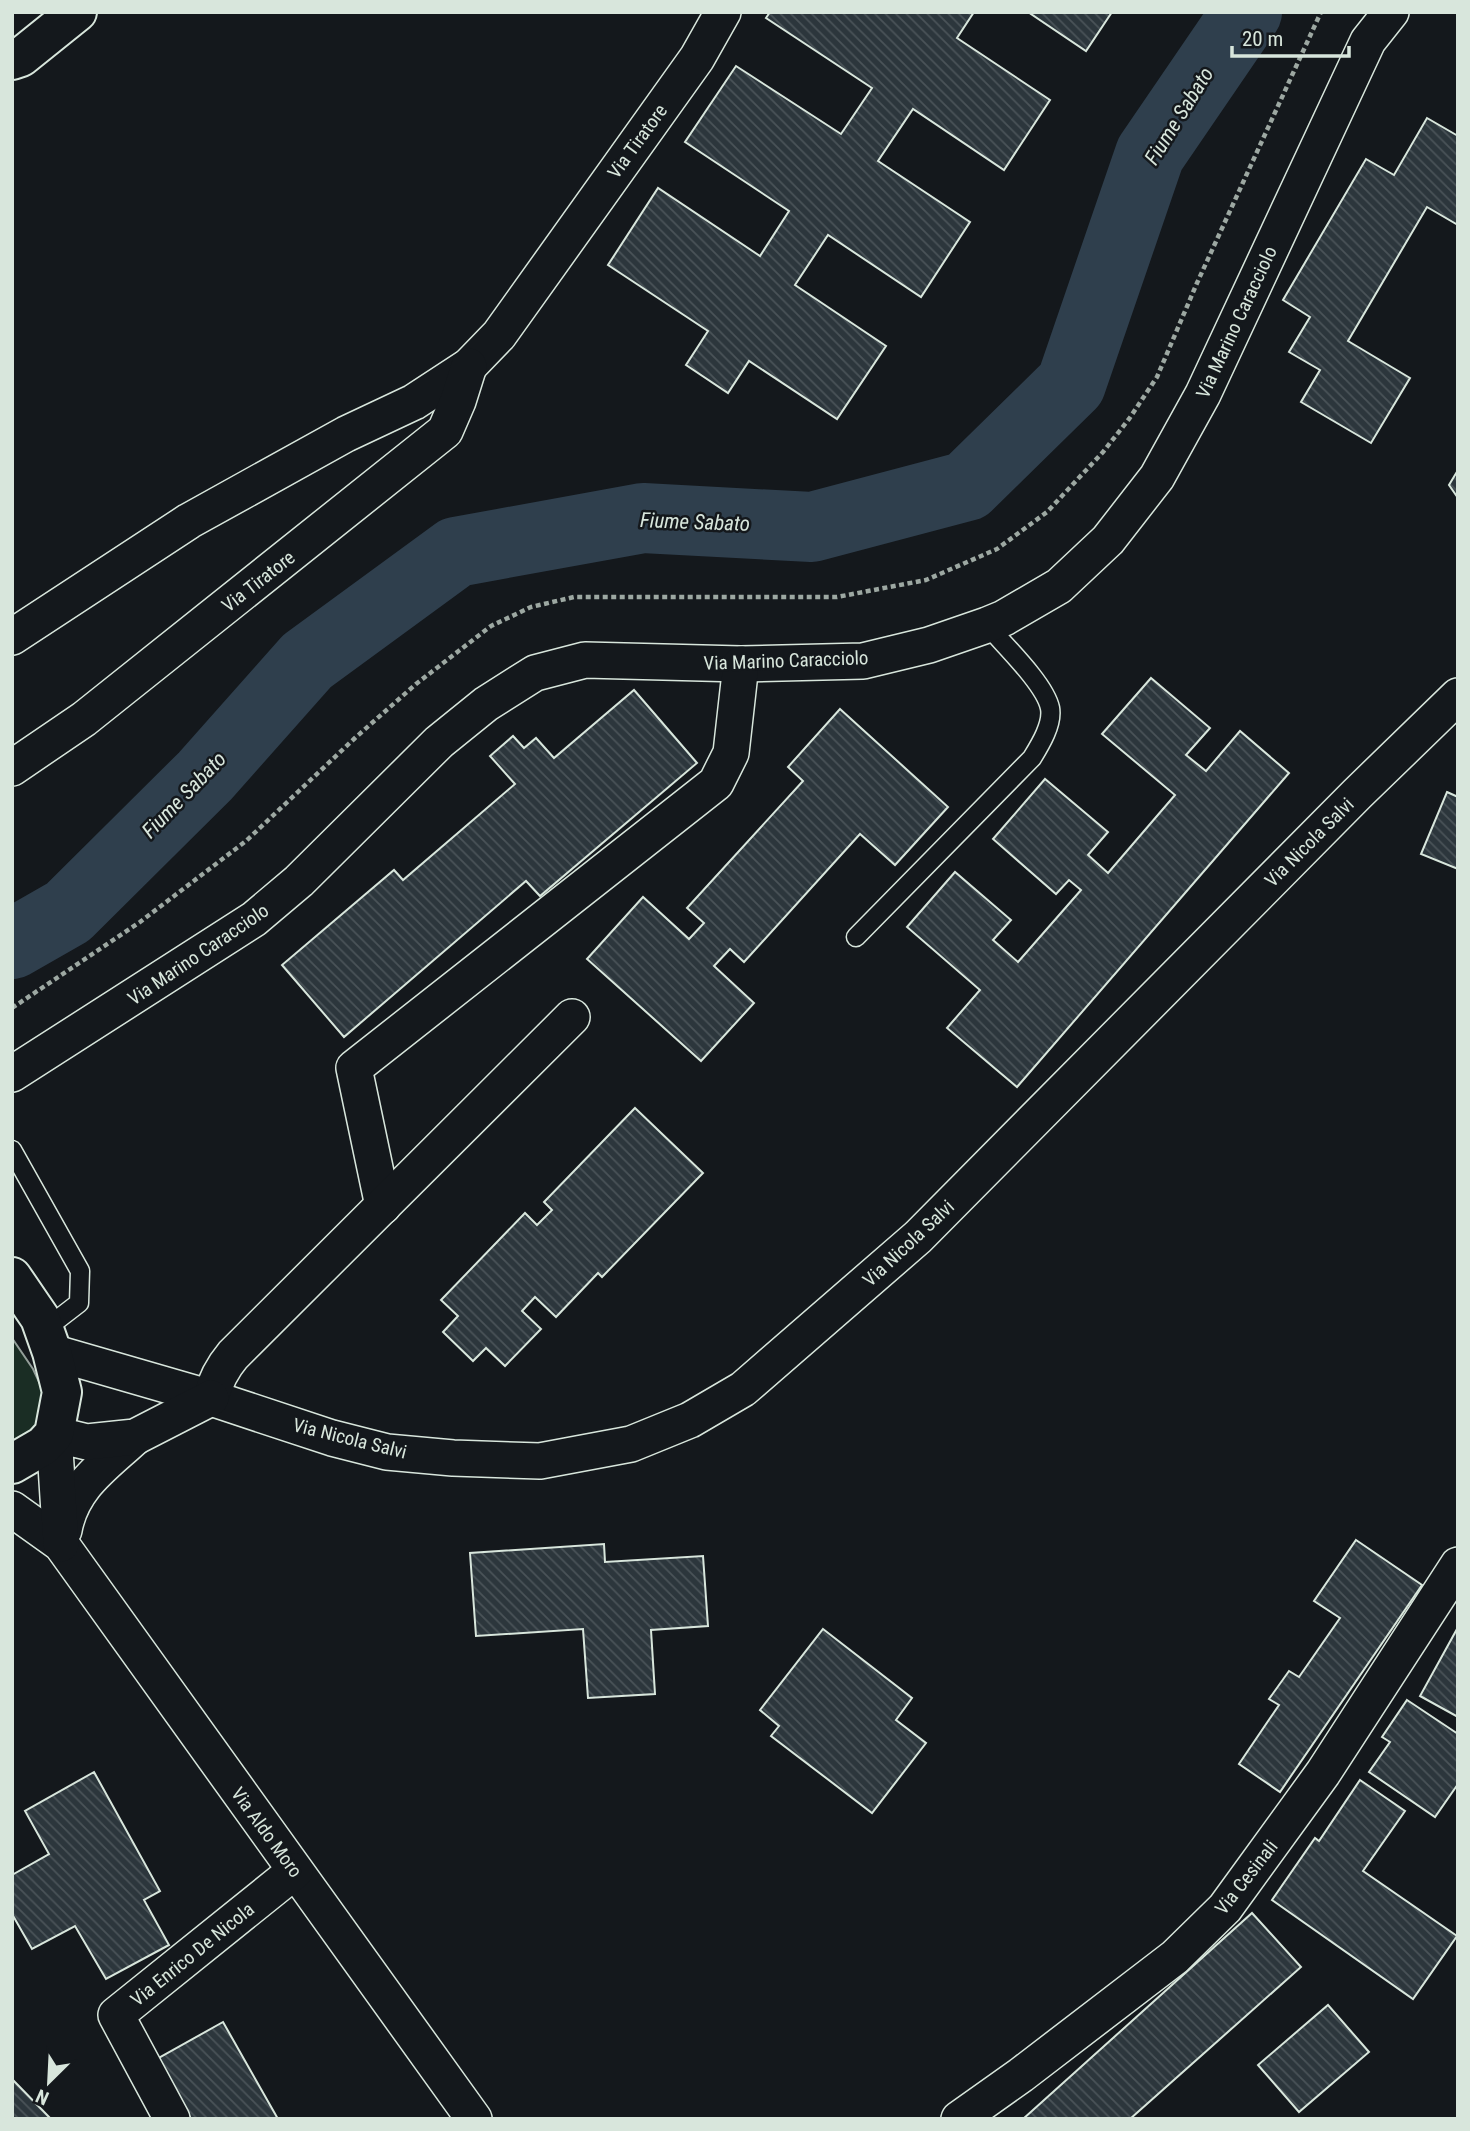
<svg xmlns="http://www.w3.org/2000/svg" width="1470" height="2131" font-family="'Roboto Condensed',sans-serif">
	<defs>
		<pattern id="building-back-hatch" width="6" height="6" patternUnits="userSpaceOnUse" patternTransform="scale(1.75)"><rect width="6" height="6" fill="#2c363c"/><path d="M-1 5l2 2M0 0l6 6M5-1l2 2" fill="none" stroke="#4a5358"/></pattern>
	</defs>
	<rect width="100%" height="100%" fill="#14181c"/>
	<!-- garden -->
	<polygon fill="#1a2d24" stroke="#939e99" stroke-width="2" points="12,1338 33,1369 48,1401 39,1432 12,1441"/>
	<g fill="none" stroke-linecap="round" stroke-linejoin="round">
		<!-- river -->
		<polyline stroke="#2f3f4d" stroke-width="70" points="12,944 68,912 205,776 307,661 456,552 643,518 812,527 967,486 1071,384 1150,154 1247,12"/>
	</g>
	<!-- building -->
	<g fill="url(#building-back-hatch)" stroke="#d8e6dc" stroke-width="2">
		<polygon points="770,12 974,12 957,38 1050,100 1004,170 913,109 878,161 970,222 921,297 828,235 795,285 886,346 837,419 749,361 728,393 686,365 708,331 608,265 658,188 760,256 789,211 685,142 736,66 841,134 872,88 766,18"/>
		<polygon points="1028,12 1112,12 1086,51"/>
		<polygon points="1427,118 1458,136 1458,225 1427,207 1348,341 1410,378 1371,443 1301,402 1320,370 1289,352 1310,317 1283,300 1366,159 1394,175"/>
		<polygon points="1458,470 1458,498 1449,485"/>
		<polygon points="1151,678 1210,728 1186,755 1206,771 1240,731 1289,773 1017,1087 947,1028 980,990 907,927 955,872 1011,920 993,940 1018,962 1081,890 1069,880 1056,894 993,839 1045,779 1108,832 1088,855 1108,873 1175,795 1102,734"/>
		<polygon points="634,690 697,763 540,896 526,881 344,1037 282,965 394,870 403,880 515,784 490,756 513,736 524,748 536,738 554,758"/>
		<polygon points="840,709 948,807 895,865 860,834 744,962 730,949 714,966 754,1003 701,1061 587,959 643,897 689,939 704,923 687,908 803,781 788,767"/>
		<polygon points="1447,792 1458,797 1458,869 1421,854"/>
		<polygon points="635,1108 703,1173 602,1277 598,1273 556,1317 535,1297 522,1311 541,1329 505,1366 486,1348 473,1361 443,1332 458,1316 441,1300 525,1213 537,1225 552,1210 544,1202"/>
		<polygon points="1356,1540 1422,1585 1280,1792 1239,1764 1279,1705 1269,1699 1289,1671 1299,1677 1340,1618 1314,1601"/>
		<polygon points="604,1544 605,1562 703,1556 708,1626 651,1630 655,1694 588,1698 583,1629 476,1636 470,1553"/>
		<polygon points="823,1629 912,1698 896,1720 926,1743 872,1813 771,1736 779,1726 760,1710"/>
		<polygon points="1457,1629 1458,1630 1458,1717 1420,1696"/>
		<polygon points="1407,1700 1458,1734 1458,1784 1435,1817 1369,1772 1390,1742 1382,1737"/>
		<polygon points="94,1772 160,1891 144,1900 169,1945 106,1979 75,1926 32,1949 12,1914 12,1875 49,1854 25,1811"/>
		<polygon points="1360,1780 1405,1811 1363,1871 1457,1936 1413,1999 1272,1900 1315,1838 1319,1841"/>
		<polygon points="1252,1913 1301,1967 1130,2119 1023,2119"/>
		<polygon points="1328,2005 1369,2052 1299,2112 1258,2065"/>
		<polygon points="223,2022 278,2119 191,2119 157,2059"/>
		<polygon points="12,2079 51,2119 12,2119"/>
	</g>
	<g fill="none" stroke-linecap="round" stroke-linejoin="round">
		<!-- service casing -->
		<g stroke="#d8e6dc" stroke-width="21">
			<g id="service">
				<path d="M856 937 1032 758C1040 745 1053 724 1050 708 1045 684 1004 645 987 625"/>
				<polyline points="12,1150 80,1271 79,1303 44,1330"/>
			</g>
		</g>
		<!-- minor casing -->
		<g stroke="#d8e6dc" stroke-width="38">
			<g id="minor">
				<polyline points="12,637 189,521 346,434 414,402 469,366 499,335 697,58 723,12"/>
				<polyline points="12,768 84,719 445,431 458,401 469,366"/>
				<polyline points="12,1074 254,919 299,881 439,742 486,704 535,673 585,660 741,664 863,661 929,645 987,625 1004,618 1059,586 1108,540 1157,477 1203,394 1368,41 1391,12"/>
				<polyline points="383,1206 354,1068 716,783 731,753 741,664"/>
				<polyline points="52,1352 211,1398 332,1438 387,1452 453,1458 540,1461 631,1444 690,1420 743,1389 918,1237 1357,794 1458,696"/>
				<path d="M211 1398C215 1382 222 1368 233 1355L572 1017"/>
				<polyline points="12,1509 61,1544 474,2119"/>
				<path d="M64 1530C72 1486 104 1466 135 1437"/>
				<polyline points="61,1544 54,1434 87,1442 135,1437 211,1398"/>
				<polyline points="172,2119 116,2015 295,1871"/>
				<polyline points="959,2119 1021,2075 1175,1957 1225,1908 1323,1773 1458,1565"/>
			</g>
		</g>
		<!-- tertiary casing -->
		<g stroke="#d8e6dc" stroke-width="42">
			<g id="tertiary">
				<polyline points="12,60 21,57 77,12"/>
				<polyline points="12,1277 40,1318 52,1352 62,1392 54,1434 43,1446 12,1464"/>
			</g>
		</g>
		<!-- path -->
		<polyline stroke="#9da8a2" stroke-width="4.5" stroke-dasharray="5 3.5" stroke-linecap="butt" points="12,1008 140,922 246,841 355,738 416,684 491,626 531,607 574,597 837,597 926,580 997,549 1047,512 1103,452 1129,419 1157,377 1197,283 1321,12"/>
		<!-- service -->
		<use href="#service" stroke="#14181c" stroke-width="18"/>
		<!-- minor -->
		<use href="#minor" stroke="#14181c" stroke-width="35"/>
		<!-- tertiary -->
		<use href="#tertiary" stroke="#14181c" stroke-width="38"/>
	</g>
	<g text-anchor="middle" stroke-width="5" stroke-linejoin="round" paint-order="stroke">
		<!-- street labels -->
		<g font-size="19" fill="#d8e6dc" stroke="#14181c">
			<text transform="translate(637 141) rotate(-54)" y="7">Via Tiratore</text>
			<text transform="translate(1236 322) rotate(-65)" y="7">Via Marino Caracciolo</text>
			<text transform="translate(258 581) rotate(-38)" y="7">Via Tiratore</text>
			<text transform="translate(786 660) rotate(-2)" y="7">Via Marino Caracciolo</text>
			<text transform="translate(1309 842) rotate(-45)" y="7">Via Nicola Salvi</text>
			<text transform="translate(198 954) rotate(-34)" y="7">Via Marino Caracciolo</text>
			<text transform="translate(908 1243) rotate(-43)" y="7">Via Nicola Salvi</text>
			<text transform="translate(350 1438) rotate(14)" y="7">Via Nicola Salvi</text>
			<text transform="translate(267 1832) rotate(54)" y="7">Via Aldo Moro</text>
			<text transform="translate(1246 1877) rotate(-52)" y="7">Via Cesinali</text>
			<text transform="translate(192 1954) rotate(-39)" y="7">Via Enrico De Nicola</text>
		</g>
		<!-- water labels -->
		<g font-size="21" font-style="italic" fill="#d8e6dc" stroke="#14181c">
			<text transform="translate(1179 116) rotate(-58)" y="7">Fiume Sabato</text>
			<text transform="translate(695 522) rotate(2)" y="7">Fiume Sabato</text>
			<text transform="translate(184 795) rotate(-46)" y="7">Fiume Sabato</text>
		</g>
	</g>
	<!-- border -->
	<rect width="1470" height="2131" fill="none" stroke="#d8e6dc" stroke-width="28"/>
	<!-- north arrow -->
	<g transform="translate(49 2082) rotate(204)" stroke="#14181c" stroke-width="5" paint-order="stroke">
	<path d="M0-5L12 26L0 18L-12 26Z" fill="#d8e6dc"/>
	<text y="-10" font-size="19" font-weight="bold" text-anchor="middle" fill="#d8e6dc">N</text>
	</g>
	<!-- scale -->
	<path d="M1232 46v10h117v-10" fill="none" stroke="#d8e6dc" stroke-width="3.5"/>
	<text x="1242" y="46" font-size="21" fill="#d8e6dc" stroke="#14181c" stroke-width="5" paint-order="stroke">20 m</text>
</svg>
